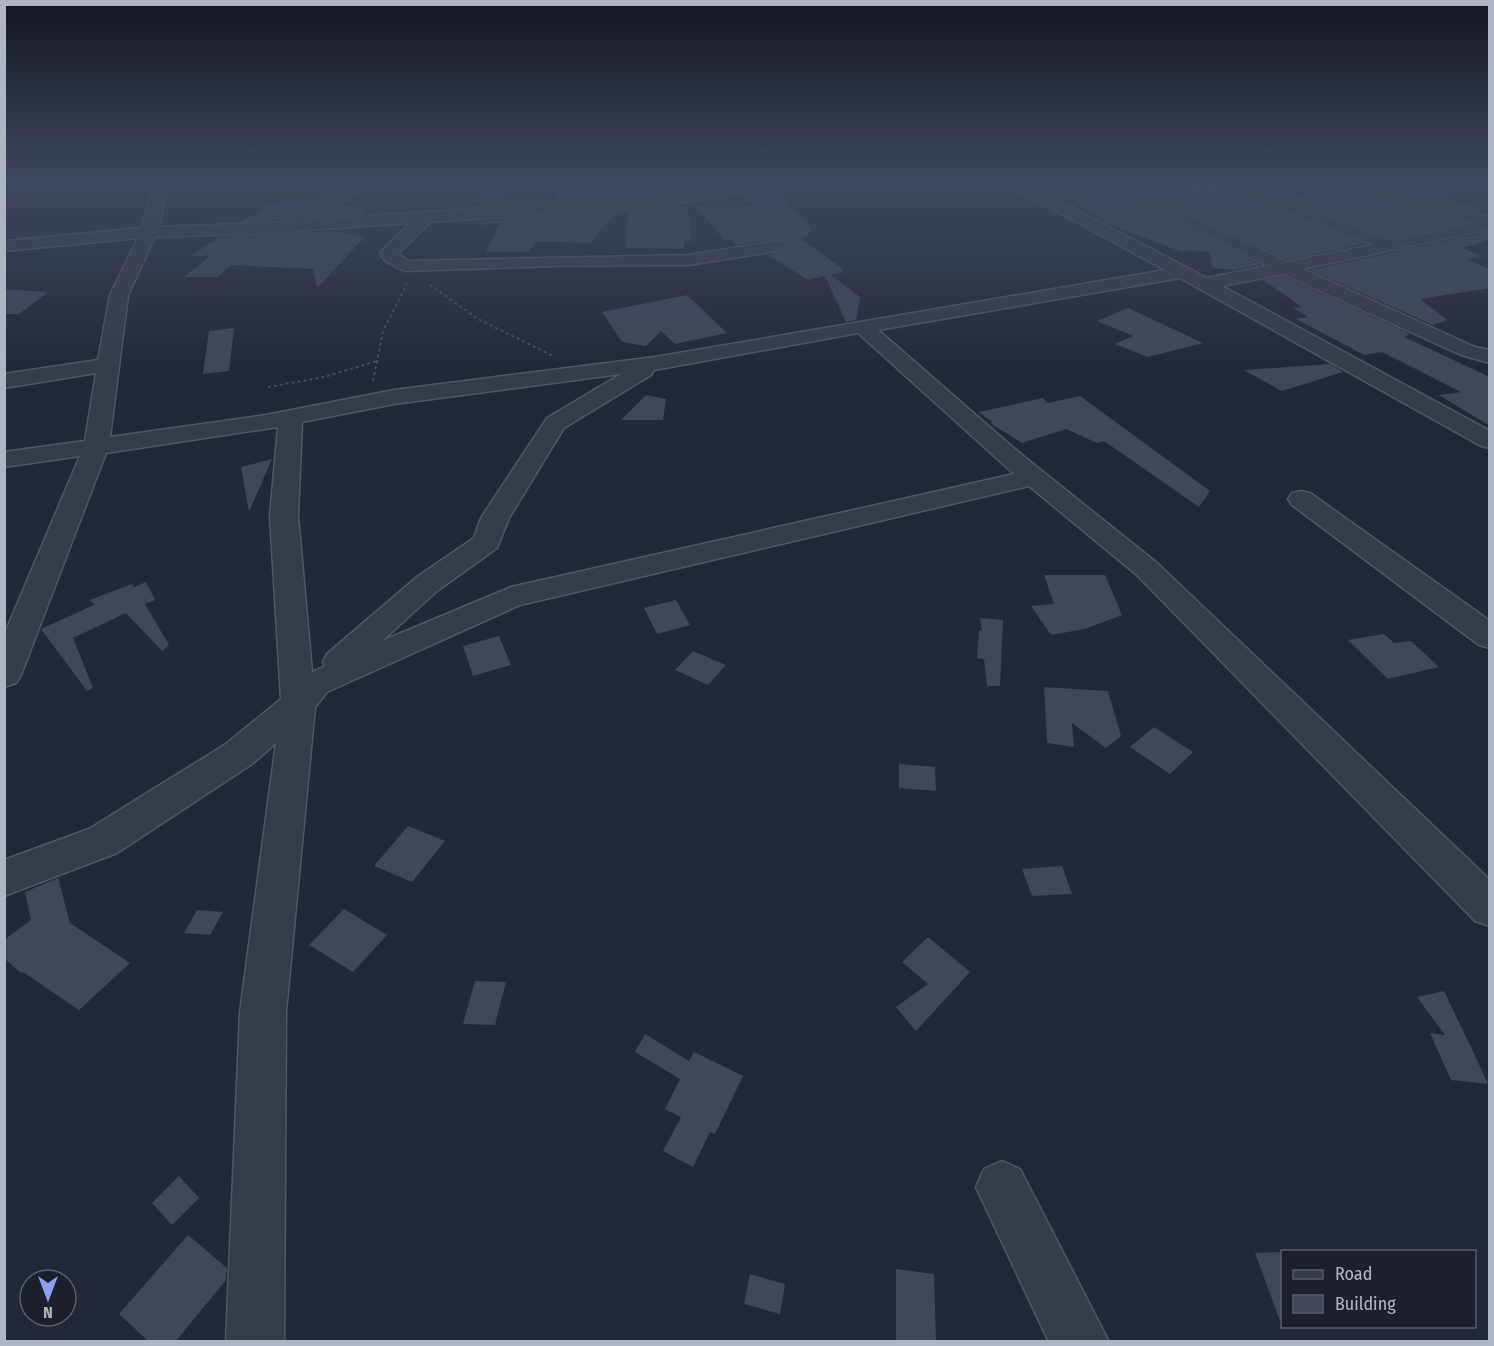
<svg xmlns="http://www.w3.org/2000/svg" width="1494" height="1346" font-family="'Fira Sans Condensed',sans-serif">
	<rect width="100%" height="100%" fill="#222837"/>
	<!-- building -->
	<g fill="#3f4657">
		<polygon points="1046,180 1097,180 1099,183 1056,187"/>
		<polygon points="1211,185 1365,244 1287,260 1148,192"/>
		<polygon points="1338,186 1353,190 1462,223 1393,239 1287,199"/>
		<polygon points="1401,186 1420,192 1425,190 1481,210 1474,211 1394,187"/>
		<polygon points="479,192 515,202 559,199 555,192 656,194 480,206"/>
		<polygon points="772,192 777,193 812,229 803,239 800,238 844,270 841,270 844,272 831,275 860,297 856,320 846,322 825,276 808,280 768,255 784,251 787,246 784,241 776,239 736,245 731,239 724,240 698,207 756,206 741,196"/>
		<polygon points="1120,195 1260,265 1234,270 1212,268 1210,252 1186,250 1182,252 1106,223 1073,200"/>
		<polygon points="289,198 314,201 289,214 286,220 242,222 269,204 276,204"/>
		<polygon points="341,205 365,208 365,214 317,217"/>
		<polygon points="673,206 688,207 691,241 685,241 683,249 626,248 628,211"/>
		<polygon points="617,211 590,243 535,241 529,252 486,252 500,223 482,225 481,221"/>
		<polygon points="333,231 365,237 317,288 313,269 230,265 218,277 184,277 210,256 191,256 219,237"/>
		<polygon points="1487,232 1490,233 1490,239 1463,248 1483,257 1467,259 1490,270 1490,288 1420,299 1447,320 1433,325 1310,270"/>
		<polygon points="1283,276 1410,334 1404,337 1490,377 1490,426 1439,395 1461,392 1382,352 1364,355 1296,319 1308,317 1293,308 1302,307 1263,280"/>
		<polygon points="4,289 48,292 19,314 4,314"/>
		<polygon points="687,295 727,333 675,344 661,331 646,346 622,342 602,312"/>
		<polygon points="1128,308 1203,343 1148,357 1115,344 1133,336 1097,321"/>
		<polygon points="234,328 229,371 203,374 209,331"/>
		<polygon points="1330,364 1343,372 1282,391 1243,370"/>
		<polygon points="646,395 666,399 663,420 621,420"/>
		<polygon points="1080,396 1210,491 1199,507 1104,441 1097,443 1066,429 1022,443 990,423 993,422 978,412 1043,398 1048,403"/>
		<polygon points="272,459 249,512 241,467"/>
		<polygon points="1044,575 1105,575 1122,615 1085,629 1051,635 1031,606 1054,604"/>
		<polygon points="146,582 155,600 145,604 169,645 162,651 126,613 73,638 93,688 87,691 41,629 94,605 90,600 132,584 134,587"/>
		<polygon points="676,600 690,625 657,634 644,608"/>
		<polygon points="980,618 1003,620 1000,686 987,686 984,659 977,658 979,630 982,631"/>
		<polygon points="1384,634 1394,643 1411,641 1439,667 1388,679 1348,640"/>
		<polygon points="499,636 511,665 473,676 463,646"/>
		<polygon points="693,651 726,665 708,685 675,670"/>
		<polygon points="1044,687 1108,691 1121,736 1106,748 1072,723 1074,747 1047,743"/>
		<polygon points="1154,727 1193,752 1170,774 1130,747"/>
		<polygon points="899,764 935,767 936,791 899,788"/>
		<polygon points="408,826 445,841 412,882 374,866"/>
		<polygon points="1062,866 1072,894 1032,896 1022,869"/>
		<polygon points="58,878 70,923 130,963 79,1010 23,972 21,973 4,958 4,940 31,920 25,892"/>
		<polygon points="344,909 387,935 353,972 309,945"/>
		<polygon points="197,910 223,912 210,935 184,933"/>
		<polygon points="928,937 970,972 916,1031 896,1007 928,984 902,962"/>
		<polygon points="475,981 506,982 495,1025 463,1024"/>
		<polygon points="1444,991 1476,1058 1488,1084 1451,1080 1430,1033 1445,1035 1417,997"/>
		<polygon points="645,1034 689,1061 694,1052 743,1076 715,1134 710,1132 693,1167 663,1151 681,1117 665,1109 680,1079 635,1052"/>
		<polygon points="179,1176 199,1198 172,1225 152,1203"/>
		<polygon points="188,1235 227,1268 226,1280 176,1341 148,1341 119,1314"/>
		<polygon points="1282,1252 1282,1321 1280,1321 1255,1253"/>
		<polygon points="896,1269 934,1274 936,1341 896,1341"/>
		<polygon points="750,1274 785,1284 780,1314 744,1304"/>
	</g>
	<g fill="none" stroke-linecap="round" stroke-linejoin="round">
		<!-- minor casing -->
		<g stroke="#505562" stroke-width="3">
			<g id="minor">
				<path d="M157 180H171L164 200 159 227 290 222 288 219 290 216 362 180H385L306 220 648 197 774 180H816L809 184 648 207 430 222 398 254 408 261 689 255 776 241 782 242 785 246 782 250 776 251 689 265 554 266 404 271 385 261 380 253 410 223 267 233 155 237 128 295 110 437 266 415 394 390 655 357 1165 270 1000 180H1019L1040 191 1105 185 1099 180H1118L1125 183 1157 180H1231L1393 241 1472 223 1339 183 1337 180H1361L1490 218V229L1303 269 1475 347 1490 350V363L1461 355 1283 274 1222 286 1490 431V448L1481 446 1180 278 878 330 1017 451 1157 563 1490 880V926L1475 921 1137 575 1029 486 520 605 327 692 315 707 286 1012 284 1342H226L240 1012 276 743 252 764 117 853 4 896V860L89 829 226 744 281 699 270 516 278 427 106 453 21 675 16 683 4 687V635L80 456 4 467V452L85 441 96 373 4 388V374L98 360 110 295 138 238 4 251V241L142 228 148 200ZM1211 183 1373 245 1287 262 1140 191ZM1120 193 1267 266 1207 278 1055 199ZM858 333 1014 474 511 587 382 641 437 591 497 548 509 518 564 428 651 375 654 370ZM621 374 547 418 481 518 474 538 417 577 327 654 323 662 325 666 312 672 298 516 302 422 394 404Z"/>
				<polygon points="1458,180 1490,182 1490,191 1460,183"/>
				<polygon points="1301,491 1310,493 1490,621 1490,648 1479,645 1292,505 1288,499 1292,493"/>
				<polygon points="1002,1161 1020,1169 1109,1342 1049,1342 976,1187 984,1169"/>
			</g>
		</g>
		<!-- path -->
		<g stroke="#425056" stroke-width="2" stroke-dasharray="3 3" stroke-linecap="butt">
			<polyline points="430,285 478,319 553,356"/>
			<polyline points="373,381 383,331 407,284"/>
			<polyline points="268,387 324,377 377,361"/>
		</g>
		<!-- minor -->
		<use href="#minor" fill="#363b48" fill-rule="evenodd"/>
	</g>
	<!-- sky -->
	<linearGradient id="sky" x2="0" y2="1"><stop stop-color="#13161e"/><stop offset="0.49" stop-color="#3e485e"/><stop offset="1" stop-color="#3e485e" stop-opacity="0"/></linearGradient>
	<rect width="1494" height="369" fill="url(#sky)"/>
	<!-- border -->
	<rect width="1494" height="1346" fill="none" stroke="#b0b5c4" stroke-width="12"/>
	<!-- legend -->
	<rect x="1281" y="1250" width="195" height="78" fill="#1b202c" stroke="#575c69" stroke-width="1.5"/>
	<rect x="1293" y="1270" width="30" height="9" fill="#363b48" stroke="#575c69" stroke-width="1.5"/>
	<text x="1335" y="1280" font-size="18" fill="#b0b5c4">Road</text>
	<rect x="1293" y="1295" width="30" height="18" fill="#3f4657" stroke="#575c69" stroke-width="1.5"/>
	<text x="1335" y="1310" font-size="18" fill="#b0b5c4">Building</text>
	<!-- north arrow -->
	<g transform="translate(48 1298) rotate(180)"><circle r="28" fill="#1b202c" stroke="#575c69" stroke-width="1.5"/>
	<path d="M0-4.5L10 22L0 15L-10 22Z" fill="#89a3f0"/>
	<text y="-9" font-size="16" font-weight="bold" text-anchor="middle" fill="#b0b5c4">N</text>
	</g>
</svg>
